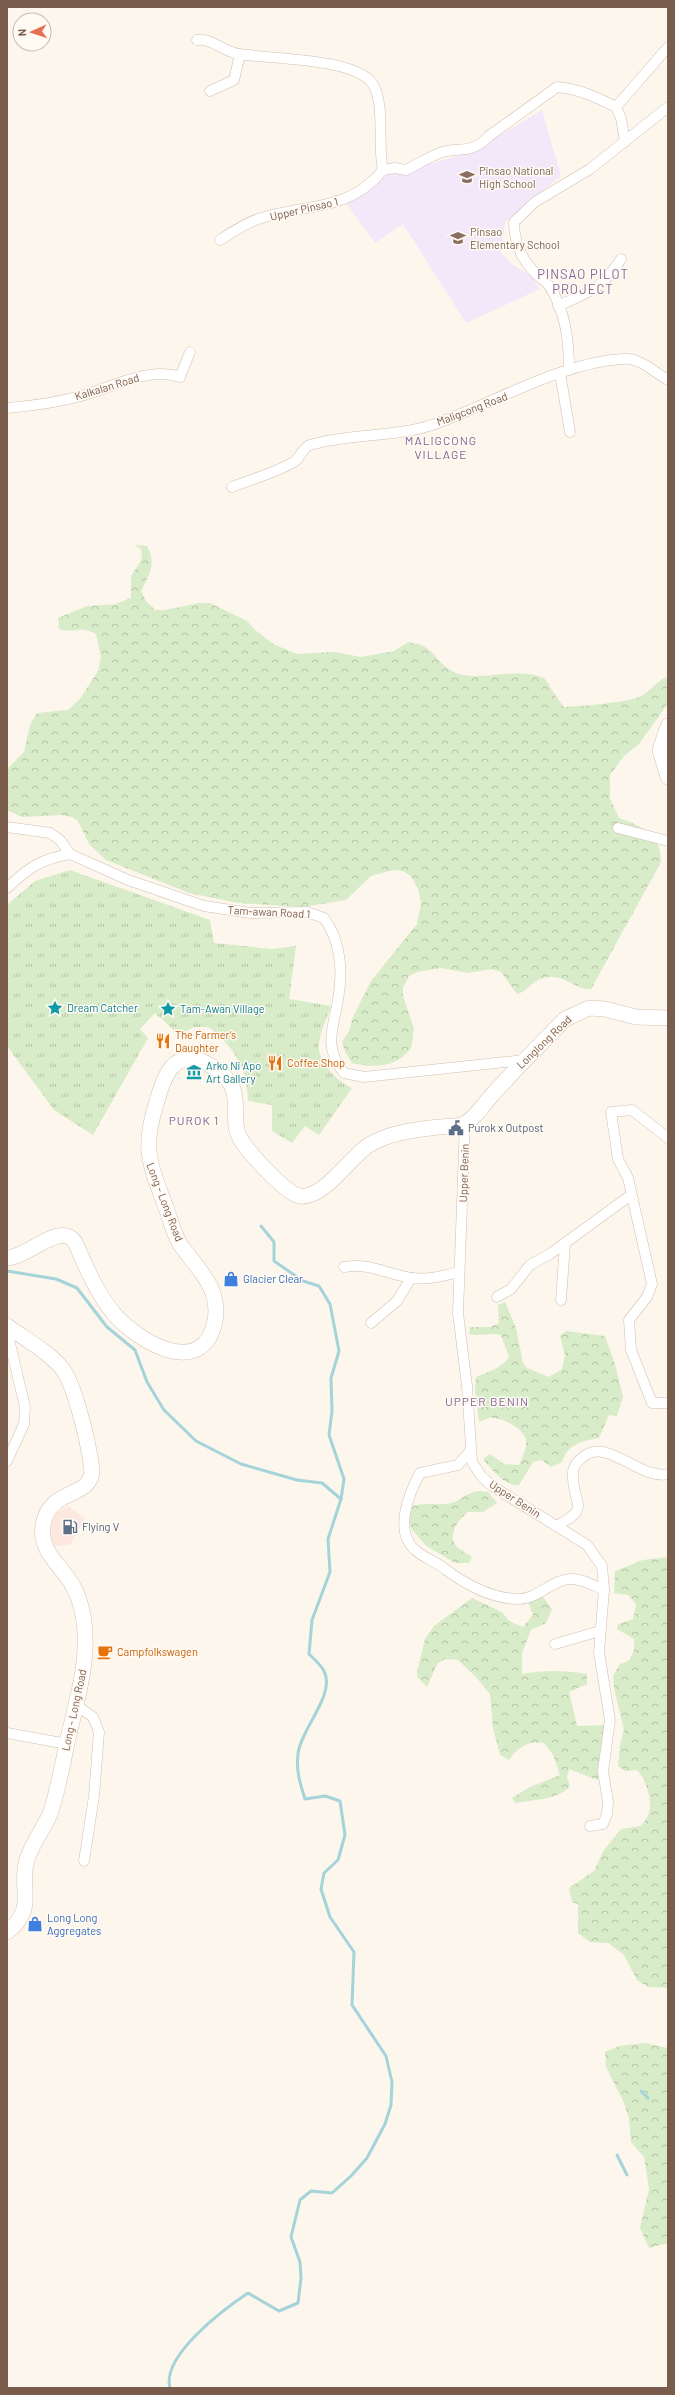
<svg xmlns="http://www.w3.org/2000/svg" width="675" height="2395" font-family="Barlow,sans-serif">
	<defs>
		<pattern id="grass-tufts" width="24" height="20" patternUnits="userSpaceOnUse"><rect width="24" height="20" fill="#d8ecc9"/><path d="M3 7l-1-3M5 7V3M7 7l1-3M15 17l-1-3M17 17v-4M19 17l1-3" fill="none" stroke="#b4c2a5"/></pattern>
		<pattern id="forest-crowns" width="20" height="18" patternUnits="userSpaceOnUse"><rect width="20" height="18" fill="#d8ecc9"/><path d="M2 6a3 3 0 1 1 6 0M12 15a3 3 0 1 1 6 0" fill="none" stroke="#b4c2a5"/></pattern>
	</defs>
	<rect width="100%" height="100%" fill="#fdf6ec"/>
	<!-- commercial -->
	<polygon fill="#fde8e0" points="68,1506 85,1518 70,1545 53,1546 49,1526 58,1512"/>
	<!-- education -->
	<polygon fill="#f3e8fa" points="542,110 561,176 505,222 501,253 512,264 531,276 540,289 466,323 403,224 375,243 344,200 384,172 397,173 472,152"/>
	<!-- grass -->
	<path fill="url(#grass-tufts)" d="M70 870 210 920 214 943 272 949 296 946 289 999 331 1006C327 1018 321 1030 319 1042 316 1061 337 1081 352 1088L319 1135 305 1126 292 1143 272 1131V1105L248 1101C248 1070 233 1044 208 1027H194L179 1035 155 1013 140 1029 148 1038 93 1135 54 1110 7 1046V905L35 881Z"/>
	<!-- forest -->
	<g fill="url(#forest-crowns)">
		<path d="M134 545 147 546C157 564 149 574 141 591L146 601 155 610H165L199 603H210L247 621 254 629 273 644 297 654 334 652 361 657 394 651 408 642C412 643 419 644 423 646 436 652 440 668 459 674 486 681 517 667 544 678 552 688 556 698 564 707 581 706 628 703 641 696 651 691 658 679 668 677V703L664 709 639 744 624 756 610 775V799L619 818C643 827 661 834 661 862L591 989C573 990 567 973 543 978 532 980 528 992 517 994L501 972 492 969 468 973 441 968 417 972 409 976 403 988V996L414 1029 411 1048C396 1068 374 1068 352 1063L345 1052 342 1042 349 1031 353 1017 371 981 417 924 421 903 418 889 411 876 403 871 393 870 371 876 346 900 303 907 238 903 189 893 106 860 89 844 78 821 72 817 61 815 22 817 7 810V769L24 752 30 725 37 713 68 710 80 699 98 671 101 657 96 634C80 625 74 634 59 629L58 618 87 606 116 604 131 598V576L142 559 141 549Z"/>
		<path d="M505 1302 516 1328 523 1363 527 1368 549 1377 562 1369 565 1355 560 1336 566 1331 605 1336 615 1364 623 1397 617 1416 609 1415 599 1438C581 1441 568 1444 562 1462L551 1467 542 1460 533 1462 519 1485C503 1486 493 1470 483 1459L490 1454 504 1464 519 1465C522 1458 527 1450 526 1441 525 1428 500 1416 488 1418 485 1419 482 1421 479 1422L475 1391 476 1377C489 1371 501 1369 509 1357L501 1335C491 1332 480 1337 469 1334L470 1327H490L499 1323 498 1305Z"/>
		<path d="M479 1491 488 1492 497 1503 483 1512H468C459 1519 447 1534 456 1546 460 1550 468 1554 472 1557L469 1563H455L425 1545 410 1527 409 1517 413 1506C428 1502 438 1506 451 1503 461 1501 464 1493 479 1491Z"/>
		<path d="M668 1557V1988H667L648 1987 637 1980 624 1955 608 1943 590 1942 578 1933V1904L572 1902 569 1888 594 1871 604 1850 621 1829 641 1826C643 1823 647 1819 648 1815 654 1803 646 1779 637 1770L625 1771 618 1766 620 1744 624 1730 614 1688 613 1676 620 1664 629 1661 634 1650V1639L617 1629 618 1624 633 1619 636 1604 628 1595 614 1593 615 1571 643 1560Z"/>
		<path d="M534 1596 543 1597 552 1609 546 1623 531 1630 522 1653V1674C543 1670 565 1670 587 1674V1684L569 1692 577 1726 606 1725 601 1775 597 1780 569 1769 567 1777 570 1786C558 1800 532 1800 515 1803L512 1798 530 1787 560 1775 553 1755 544 1743C527 1741 519 1747 509 1760L500 1755 493 1728 490 1694 476 1677 458 1660 445 1659 437 1664 427 1687 417 1677V1672L425 1639 434 1626 472 1598 502 1612 509 1621 523 1627 533 1615 528 1602Z"/>
		<polygon points="644,2043 668,2048 668,2243 649,2248 640,2228 649,2189 644,2157 631,2142 629,2118 623,2101 606,2067 605,2052 619,2046"/>
	</g>
	<g fill="none" stroke-linecap="round" stroke-linejoin="round">
		<!-- stream -->
		<g stroke="#a5d3da" stroke-width="3">
			<polyline points="7,1271 56,1279 77,1288 107,1327 135,1350 147,1382 164,1410 196,1441 241,1464 297,1480 322,1483 341,1499"/>
			<polyline points="641,2091 648,2098"/>
			<polyline points="617,2155 627,2175"/>
			<path d="M170 2388C161 2356 224 2309 248 2293L279 2311 298 2303 301 2278 300 2262 291 2237 300 2200 311 2191 332 2193 351 2176 367 2158 385 2124 391 2105 392 2082 386 2056 352 2005 354 1952 330 1917 321 1889 324 1873 338 1860 345 1835 340 1801 325 1796 305 1799C300 1783 296 1771 298 1754 301 1728 336 1695 324 1671 321 1665 314 1659 309 1654L312 1620 330 1572 328 1539 341 1499 344 1479 329 1435 332 1411 331 1378 339 1351 330 1304 319 1286 303 1281 274 1261V1242L261 1226"/>
		</g>
		<!-- street casing -->
		<g stroke="#d1beb0" stroke-width="11">
			<g id="street">
				<path d="M197 40C212 38 224 52 239 54 269 59 354 58 372 83 386 103 377 145 383 170"/>
				<polyline points="210,91 234,80 240,54"/>
				<polyline points="616,107 668,47"/>
				<polyline points="616,107 621,118 625,142"/>
				<path d="M383 170 395 168 406 170C416 165 426 159 437 154 458 145 469 157 489 136L557 87C579 89 596 97 616 107"/>
				<path d="M220 240C232 232 244 224 258 219 305 203 348 213 383 170"/>
				<path d="M558 306C589 292 602 289 621 259"/>
				<path d="M569 370C569 341 566 313 550 287 547 282 540 278 536 274 521 259 514 243 514 222L535 202 590 169 668 107"/>
				<polyline points="560,373 570,432"/>
				<path d="M7 408C31 406 54 403 77 397 110 389 146 366 180 377L190 352"/>
				<path d="M232 487C252 479 275 473 294 462 300 458 303 447 310 445 351 433 394 438 435 424 494 403 560 363 622 359 639 357 654 372 668 380"/>
				<path d="M7 827 50 833 60 840 70 854 128 880 204 906 251 913 307 912 324 918C341 941 343 972 338 1000 333 1029 323 1047 344 1073L364 1077 525 1060"/>
				<polyline points="618,828 668,841"/>
				<path d="M7 888C28 868 41 859 70 854"/>
				<polyline points="465,1123 458,1313 467,1386 472,1462 482,1477 492,1486 587,1545 602,1566 604,1590 599,1652 610,1720 603,1771 608,1802 607,1814 603,1824 590,1826"/>
				<polyline points="668,1138 632,1110 611,1112 618,1159 628,1178 652,1284 647,1297 629,1320 631,1350 652,1403 668,1403"/>
				<path d="M344 1267C369 1262 388 1275 412 1278 428 1280 443 1276 459 1272"/>
				<polyline points="497,1297 511,1289 530,1265 550,1254 631,1195"/>
				<polyline points="561,1300 565,1243"/>
				<polyline points="371,1323 397,1301 411,1278"/>
				<polyline points="7,1331 25,1407 24,1424 7,1461"/>
				<path d="M470 1451 458 1465 420 1473C409 1493 394 1530 414 1549 423 1558 436 1561 445 1569 465 1584 491 1598 517 1599 537 1600 551 1580 570 1579 582 1578 594 1586 604 1590"/>
				<path d="M556 1526C592 1508 573 1506 573 1476 572 1469 576 1462 582 1458 606 1435 641 1481 668 1474"/>
				<polyline points="555,1644 600,1631"/>
				<polyline points="76,1705 93,1717 99,1732 94,1796 84,1861"/>
				<polyline points="7,1733 67,1744"/>
			</g>
		</g>
		<!-- secondary casing -->
		<g stroke="#d6c0b0" stroke-width="16">
			<g id="secondary">
				<polyline points="668,726 660,750 668,777"/>
				<path d="M7 1258C29 1257 60 1221 75 1242 86 1267 97 1294 115 1315 139 1342 203 1380 215 1321 221 1287 197 1269 180 1244 173 1232 170 1218 165 1205 149 1162 142 1147 157 1101 160 1090 164 1077 171 1068 188 1046 225 1069 233 1089 239 1106 231 1124 241 1140 249 1153 286 1194 300 1196 324 1199 350 1157 369 1145 390 1132 415 1130 439 1127 446 1126 458 1127 464 1124 475 1119 485 1102 493 1094 516 1068 541 1044 565 1019L589 1008 605 1009 636 1017 668 1018"/>
				<path d="M7 1326C25 1339 46 1350 61 1367 75 1383 90 1449 92 1472 89 1499 48 1488 43 1526 39 1552 62 1566 73 1586 78 1595 81 1605 83 1615 91 1658 76 1702 67 1743 62 1767 58 1791 50 1814 43 1830 32 1843 27 1860 18 1888 38 1908 7 1932"/>
			</g>
		</g>
		<!-- street -->
		<use href="#street" stroke="#fff" stroke-width="10"/>
		<!-- secondary -->
		<use href="#secondary" stroke="#fff" stroke-width="15"/>
	</g>
	<!-- icons -->
	<defs>
		<g id="school-bare" transform="scale(1.2)"><path d="M0-5L7-2L0 1L-7-2ZM-4 1L0 2.5L4 1V4Q0 6-4 4Z" fill="#8d6e63" stroke="#fffaf3" stroke-width="2.5" paint-order="stroke"/></g>
		<g id="sight-bare" transform="scale(1.2)"><path d="M0-6L1.8-2.2L6-1.7L2.9 1.2L3.7 5.4L0 3.3L-3.7 5.4L-2.9 1.2L-6-1.7L-1.8-2.2Z" fill="#0f9aa8" stroke="#fffaf3" stroke-width="2.5" paint-order="stroke"/></g>
		<g id="restaurant-bare" transform="scale(1.2)"><path d="M-5-6h1v4h1v-4h1v4h1v-4h1v5L-1.5 .5V6h-2V.5L-5-1ZM5-6V6H3V1.5H1.5Q1.5-4 5-6Z" fill="#e8710a" stroke="#fffaf3" stroke-width="2.5" paint-order="stroke"/></g>
		<g id="museum-bare" transform="scale(1.2)"><path d="M0-6L6-3V-2H-6V-3ZM-5-1h2V3h-2ZM-1-1h2V3h-2ZM3-1h2V3H3ZM-6 4H6V6H-6Z" fill="#0f9aa8" stroke="#fffaf3" stroke-width="2.5" paint-order="stroke"/></g>
		<g id="civic-bare" transform="scale(1.2)"><path d="M-.6-6.5H3V-4.5H.6V-3L4-1V1h2V6H-6V1h2V-1L-.6-3ZM-1.2 2.5V6h2.4V2.5Z" fill="#5c6f8a" stroke="#fffaf3" stroke-width="2.5" paint-order="stroke"/></g>
		<g id="shop-bare" transform="scale(1.2)"><path d="M-5-2.5h2.3a2.7 3.5 0 0 1 5.4 0H5L5.5 6h-11ZM-1.5-2.5h3a1.5 2.3 0 0 0-3 0Z" fill="#3f7fe0" stroke="#fffaf3" stroke-width="2.5" paint-order="stroke"/></g>
		<g id="fuel-bare" transform="scale(1.2)"><path d="M-5.5-6h7V0h2V4h1.3V-2.5L3-4.5l.8-.8L6-3V5H2.5V1h-1V6h-7ZM-4.2-4.7v3.2H.2V-4.7Z" fill="#5c6f8a" stroke="#fffaf3" stroke-width="2.5" paint-order="stroke"/></g>
		<g id="cafe-bare" transform="scale(1.2)"><path d="M-5.5-4.5H6V0H3Q3 3.5 0 3.5H-2.5Q-5.5 3.5-5.5 0ZM3-3.2v2h1.7v-2ZM-6 4.5H4V6H-6Z" fill="#e8710a" stroke="#fffaf3" stroke-width="2.5" paint-order="stroke"/></g>
	</defs>
	<g fill-rule="evenodd">
		<use href="#school-bare" x="467" y="177"/>
		<use href="#school-bare" x="458" y="238"/>
		<use href="#sight-bare" x="55" y="1008"/>
		<use href="#sight-bare" x="168" y="1009"/>
		<use href="#restaurant-bare" x="163" y="1041"/>
		<use href="#restaurant-bare" x="275" y="1063"/>
		<use href="#museum-bare" x="194" y="1072"/>
		<use href="#civic-bare" x="456" y="1128"/>
		<use href="#shop-bare" x="231" y="1279"/>
		<use href="#fuel-bare" x="70" y="1527"/>
		<use href="#cafe-bare" x="105" y="1652"/>
		<use href="#shop-bare" x="35" y="1924"/>
	</g>
	<g text-anchor="middle" stroke-width="3" stroke-linejoin="round" paint-order="stroke">
		<!-- education labels -->
		<g font-size="11" fill="#785e54" stroke="#fffaf3" text-anchor="start">
			<text x="479" y="175">Pinsao National<tspan x="479" dy="13">High School</tspan></text>
			<text x="470" y="236">Pinsao<tspan x="470" dy="13">Elementary School</tspan></text>
		</g>
		<!-- street labels -->
		<g font-size="11" fill="#7a5c4d" stroke="#fffaf3">
			<text transform="translate(304 209) rotate(-13)" y="4">Upper Pinsao 1</text>
			<text transform="translate(107 387) rotate(-17)" y="4">Kalkalan Road</text>
			<text transform="translate(472 409) rotate(-21)" y="4">Maligcong Road</text>
			<text transform="translate(269 912) rotate(3)" y="4">Tam-awan Road 1</text>
			<text transform="translate(544 1042) rotate(-44)" y="4">Longlong Road</text>
			<text transform="translate(464 1173) rotate(-88)" y="4">Upper Benin</text>
			<text transform="translate(165 1202) rotate(69)" y="4">Long - Long Road</text>
			<text transform="translate(515 1499) rotate(33)" y="4">Upper Benin</text>
			<text transform="translate(74 1710) rotate(-78)" y="4">Long - Long Road</text>
		</g>
		<!-- culture labels -->
		<g font-size="11" fill="#0d838f" stroke="#fffaf3" text-anchor="start">
			<text x="67" y="1012">Dream Catcher</text>
			<text x="180" y="1013">Tam-Awan Village</text>
			<text x="206" y="1070">Arko Ni Apo<tspan x="206" dy="13">Art Gallery</tspan></text>
		</g>
		<!-- food labels -->
		<g font-size="11" fill="#c56008" stroke="#fffaf3" text-anchor="start">
			<text x="175" y="1039">The Farmer's<tspan x="175" dy="13">Daughter</tspan></text>
			<text x="287" y="1067">Coffee Shop</text>
			<text x="117" y="1656">Campfolkswagen</text>
		</g>
		<!-- service labels -->
		<g font-size="11" fill="#4e5e75" stroke="#fffaf3" text-anchor="start">
			<text x="468" y="1132">Purok x Outpost</text>
			<text x="82" y="1531">Flying V</text>
		</g>
		<!-- shop labels -->
		<g font-size="11" fill="#366cbe" stroke="#fffaf3" text-anchor="start">
			<text x="243" y="1283">Glacier Clear</text>
			<text x="47" y="1922">Long Long<tspan x="47" dy="13">Aggregates</tspan></text>
		</g>
		<!-- neighbourhood labels -->
		<g font-size="12" letter-spacing="1" fill="#846695" stroke="#fffaf3">
			<text x="441" y="445">MALIGCONG<tspan x="441" dy="14">VILLAGE</tspan></text>
			<text x="194" y="1125">PUROK 1</text>
			<text x="487" y="1406">UPPER BENIN</text>
		</g>
		<!-- quarter labels -->
		<g font-size="13" letter-spacing="1" fill="#846695" stroke="#fffaf3">
			<text x="583" y="279">PINSAO PILOT<tspan x="583" dy="15">PROJECT</tspan></text>
		</g>
	</g>
	<!-- border -->
	<rect width="675" height="2395" fill="none" stroke="#7a5c4d" stroke-width="16"/>
	<!-- north arrow -->
	<g transform="translate(32 32) rotate(267)"><circle r="19" fill="#fffaf3" stroke="#cabbb1"/>
	<path d="M0-3L7 15L0 10L-7 15Z" fill="#e76f51"/>
	<text y="-6" font-size="11" font-weight="bold" text-anchor="middle" fill="#7a5c4d">N</text>
	</g>
</svg>
